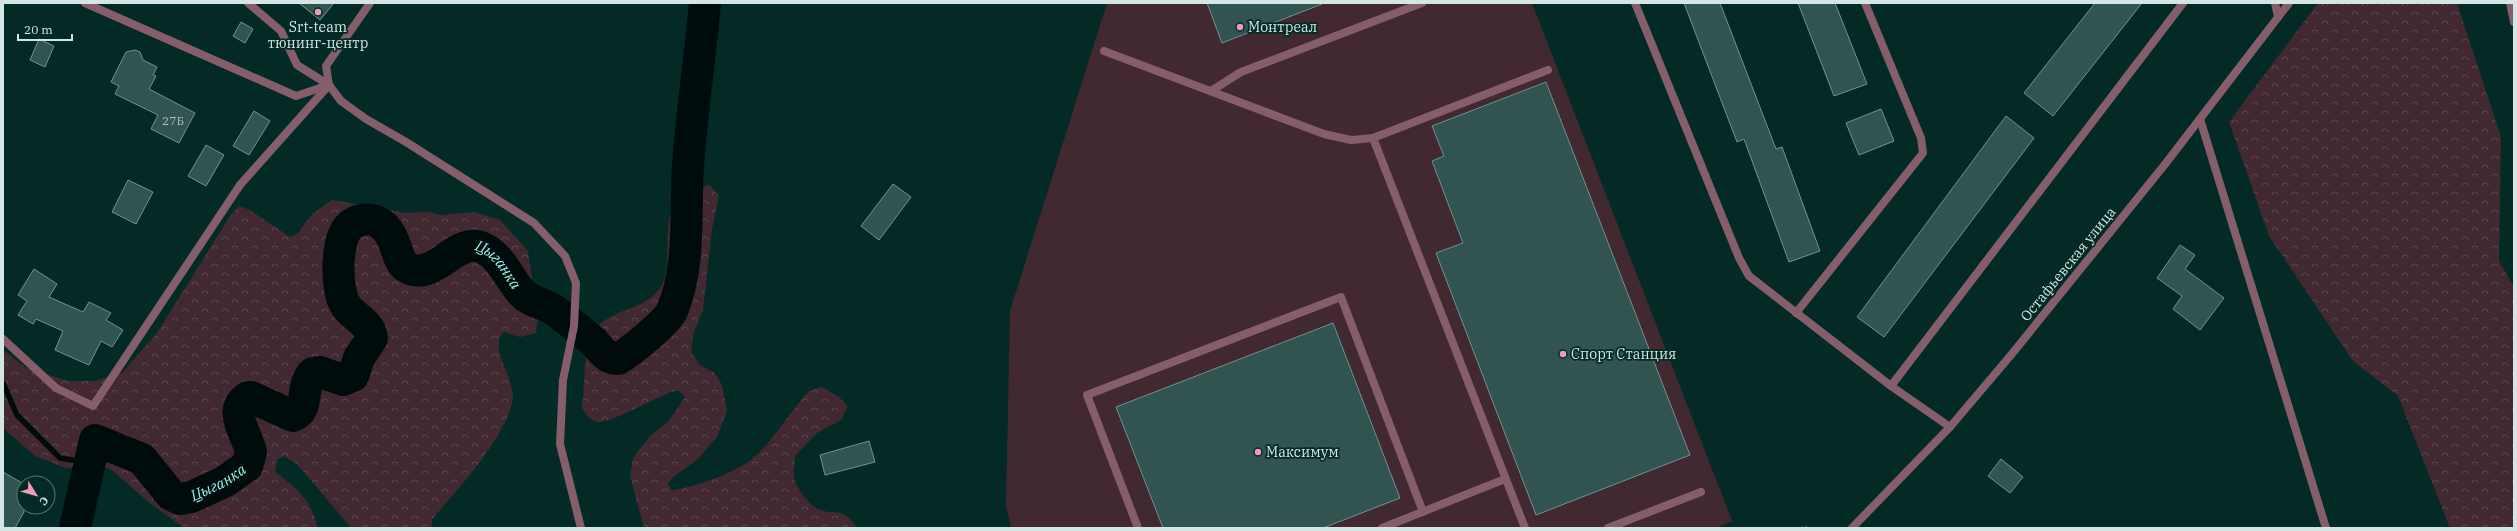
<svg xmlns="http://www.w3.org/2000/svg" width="2517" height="531" font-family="'IBM Plex Serif',serif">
	<defs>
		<pattern id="forest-crowns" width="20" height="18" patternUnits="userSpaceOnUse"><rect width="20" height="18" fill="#412831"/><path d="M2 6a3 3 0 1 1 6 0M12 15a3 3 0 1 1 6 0" fill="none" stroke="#5c474f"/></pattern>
	</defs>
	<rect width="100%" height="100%" fill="#042a26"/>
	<!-- forest -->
	<g fill="url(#forest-crowns)">
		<polygon points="2318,3 2457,3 2501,137 2499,261 2514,287 2514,528 2450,528 2398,396 2353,361 2269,236 2229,122"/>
		<path d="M710 185 719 196 712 229 703 310 693 335 691 352 700 365 715 373 722 385 727 411 717 437 698 459 672 478 668 484 671 490C694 488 734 473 752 459 774 441 789 412 809 391L822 387 839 397 848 406 841 420 817 433 795 456C795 463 793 471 794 478 796 487 809 505 818 509 837 517 843 505 857 528H644L630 476 633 458 649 437 668 422 685 397 678 390C656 396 615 422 598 422 590 421 586 414 582 408 585 385 583 355 593 333 604 310 645 311 660 288 673 267 664 239 670 216 671 211 674 205 676 199L699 187Z"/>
		<path d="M332 200 405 213 428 212 442 215 475 212 500 220 528 251 538 319 536 333 520 337 503 332C488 352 518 379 512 404 503 440 457 491 432 519V528H351L297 464 284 456 277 460 275 471C299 492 308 495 318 528H184L146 500 112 470 99 465 66 468 35 456 3 428V350L25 367 68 381H94L122 373 157 333 230 216 239 206 250 210 290 237 298 233 312 214Z"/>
	</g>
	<!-- garden -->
	<polygon fill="#412831" points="1107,3 1532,3 1732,521 1716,528 1011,528 1006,505 1010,311"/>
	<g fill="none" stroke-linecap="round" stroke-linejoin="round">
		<!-- stream -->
		<polyline stroke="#000c0b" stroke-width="5.5" points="3,383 17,415 60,458 89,463"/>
		<!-- river -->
		<path stroke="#000c0b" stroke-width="32" id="s1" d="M75 528 95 440 142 459 171 495 180 499 191 497 224 482 247 466 251 452C247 433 227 411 248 397H251L293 416C310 410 300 385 313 373L320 372 343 380 353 376 359 358 372 338C370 322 354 318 346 306 335 290 335 235 352 224 359 219 370 218 378 222 399 234 394 261 408 268 435 282 457 235 483 248 502 257 509 279 522 293 531 303 544 303 554 310 568 320 581 331 594 342 598 347 604 354 609 357 611 358 615 359 618 359 630 352 666 323 672 311 691 266 685 213 688 166 692 112 700 57 705 3"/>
	</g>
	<!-- building -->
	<g fill="#315450" stroke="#6f938f">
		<polygon points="299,3 334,3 320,20"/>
		<polygon points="1207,3 1322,3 1322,4 1222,43"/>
		<polygon points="1684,3 1720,3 1776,149 1782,147 1820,251 1789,262 1744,139 1737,142"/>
		<polygon points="1798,3 1835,3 1867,84 1834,96"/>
		<polygon points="2095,3 2142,3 2053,116 2024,93"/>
		<polygon points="241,22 253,29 245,43 233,36"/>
		<polygon points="39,39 54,46 45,67 30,60"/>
		<polygon points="135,50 140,52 143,60 157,67 153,75 156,76 149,89 195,113 179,143 151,129 158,115 115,94 119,86 111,82 126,52"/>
		<polygon points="1546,82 1690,455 1536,515 1436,253 1463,243 1432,161 1444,156 1432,126"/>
		<polygon points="1881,109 1894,141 1859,155 1846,123"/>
		<polygon points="254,111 270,121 249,155 233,146"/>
		<polygon points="2006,116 2034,138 1884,337 1857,317"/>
		<polygon points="206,145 224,155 206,186 188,176"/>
		<polygon points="128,180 153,192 136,224 112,212"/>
		<polygon points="893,184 911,197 879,240 861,226"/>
		<polygon points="2180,245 2195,255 2185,269 2224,298 2200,330 2173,309 2182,296 2157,278"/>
		<polygon points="34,269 57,284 49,297 83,312 89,302 111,313 106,320 123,330 112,347 101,341 89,365 55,350 63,331 36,319 33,324 18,315 27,301 18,295"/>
		<polygon points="1333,323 1400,498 1323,528 1163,528 1116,407"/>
		<polygon points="869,441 875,462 825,475 820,455"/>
		<polygon points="2001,459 2023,477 2010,493 1988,476"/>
		<polygon points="3,472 24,484 24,512 15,528 3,528"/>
	</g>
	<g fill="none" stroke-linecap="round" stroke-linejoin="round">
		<!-- path -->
		<polyline stroke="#6c8986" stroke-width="2.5" stroke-dasharray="1 3" stroke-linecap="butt" points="1798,528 1808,527"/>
		<!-- service -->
		<g stroke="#865e6b" stroke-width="8">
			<polyline points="1104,51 1324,134 1351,140 1373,138 1548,70"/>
			<polyline points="1211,91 1241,72 1422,3"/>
			<polyline points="1373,138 1525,528"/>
			<polyline points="240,185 329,85 297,65 281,31 248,3"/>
			<polyline points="1138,528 1087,395 1341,297 1423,512"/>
			<polyline points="1382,528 1505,479"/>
			<polyline points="1608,528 1701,492"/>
		</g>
		<!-- minor -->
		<g stroke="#865e6b" stroke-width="8">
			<polyline points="85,3 296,96 329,85"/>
			<polyline points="370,3 326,66 329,85 341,101 366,119 406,142 534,223 565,256 576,283 574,326 563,380 560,444 581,528"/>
			<polyline points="1635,3 1739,258 1749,276 1891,386 1950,427"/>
			<polyline points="2275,3 2278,17"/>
			<polyline points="2510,3 2514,22"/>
			<polyline points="2200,119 2326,528"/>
			<polyline points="1796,313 1923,153 1921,138 1865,3"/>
			<polyline points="3,339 56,388 93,406 240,185"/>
			<polyline points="1891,386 2183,3"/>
			<polyline points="1852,528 1950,427 2011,355 2166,163 2289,3"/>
		</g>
	</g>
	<!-- markers -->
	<g fill="#ef9ab7" stroke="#042a26" stroke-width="1.5">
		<circle cx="318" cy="12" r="4"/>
		<circle cx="1240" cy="27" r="4"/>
		<circle cx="1563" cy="354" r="4"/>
		<circle cx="1258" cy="452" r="4"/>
	</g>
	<g text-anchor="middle" stroke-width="3.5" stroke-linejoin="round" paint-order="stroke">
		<!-- number labels -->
		<g font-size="12" fill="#aac2bf">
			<text x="173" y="125">27Б</text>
		</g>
		<!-- poi labels -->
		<g font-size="14" fill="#d3e6e4" stroke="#042a26" text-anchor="start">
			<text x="318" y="32" text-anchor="middle">Srt-team<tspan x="318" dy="16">тюнинг-центр</tspan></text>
			<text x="1248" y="32">Монтреал</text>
			<text x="1571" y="359">Спорт Станция</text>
			<text x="1266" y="457">Максимум</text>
		</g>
		<!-- street labels -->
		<g font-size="14" fill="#d3e6e4" stroke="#042a26">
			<text transform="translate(2068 264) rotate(-51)" y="5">Остафьевская улица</text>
		</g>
		<!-- water labels -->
		<g font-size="15" font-style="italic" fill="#93f4ea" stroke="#042a26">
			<text dy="5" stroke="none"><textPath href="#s1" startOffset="848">Цыганка</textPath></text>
			<text dy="5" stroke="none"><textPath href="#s1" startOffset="239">Цыганка</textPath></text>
		</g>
	</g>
	<!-- border -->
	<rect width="2517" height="531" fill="none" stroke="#d3e6e4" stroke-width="8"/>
	<!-- north arrow -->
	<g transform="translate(36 495) rotate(127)"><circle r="19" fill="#042a26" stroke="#577572"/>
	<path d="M0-3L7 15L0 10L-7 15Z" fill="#ef9ab7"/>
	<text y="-6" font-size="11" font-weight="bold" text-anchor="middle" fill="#d3e6e4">С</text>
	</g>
	<!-- scale -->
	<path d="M18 34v6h54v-6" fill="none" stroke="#d3e6e4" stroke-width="2"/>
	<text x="24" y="34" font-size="12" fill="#d3e6e4" stroke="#042a26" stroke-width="3" paint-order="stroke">20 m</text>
</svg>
